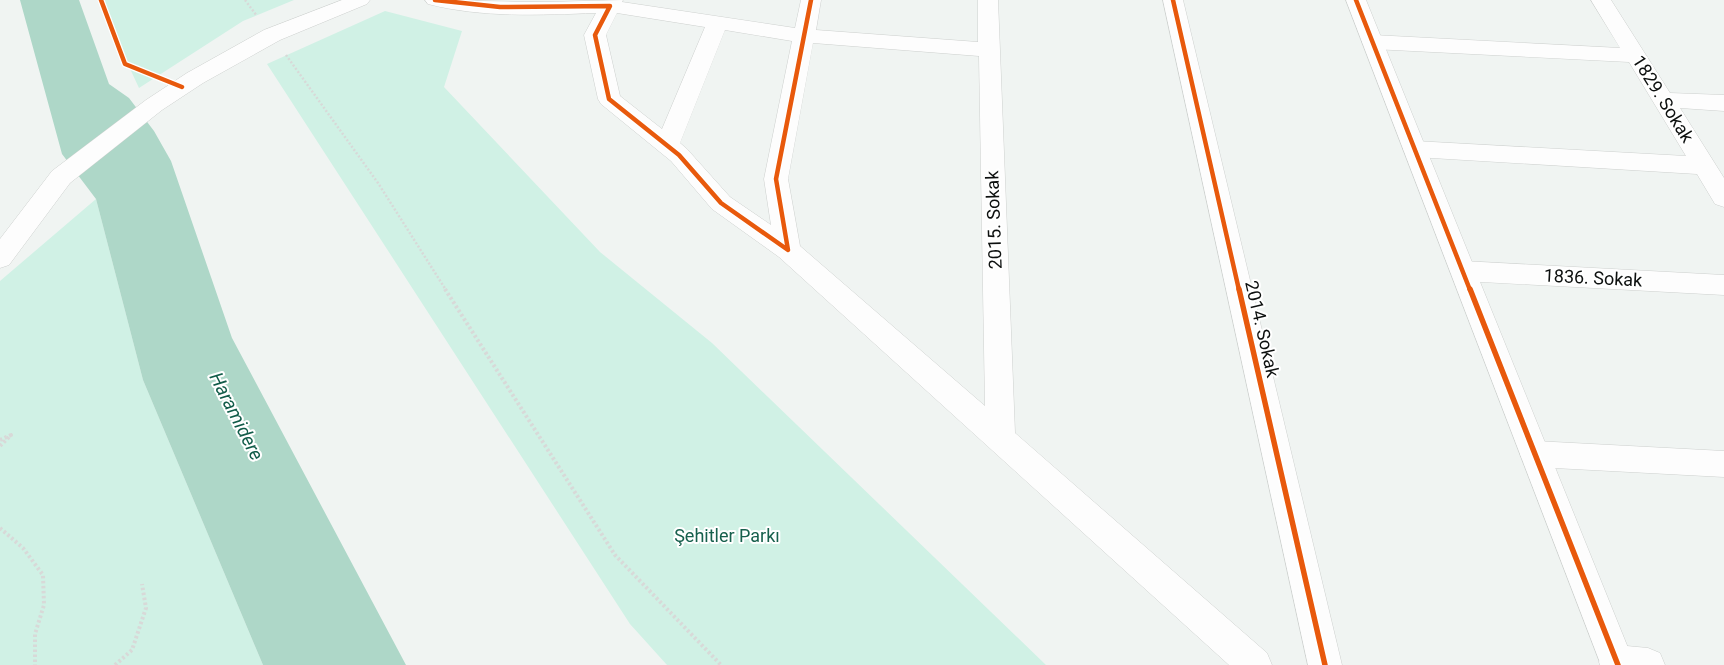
<svg xmlns="http://www.w3.org/2000/svg" width="1724" height="665" font-family="Roboto,sans-serif">
	<rect width="100%" height="100%" fill="#f0f4f2"/>
	<!-- green -->
	<g fill="#d0f1e5">
		<polygon points="98,0 294,0 243,21 139,88"/>
		<polygon points="385,11 462,31 444,87 600,252 712,343 1046,665 667,665 630,624 267,64"/>
		<polygon points="96,199 143,380 263,665 0,665 0,281"/>
	</g>
	<!-- water -->
	<polygon fill="#aed7c8" points="20,0 79,0 109,84 129,98 154,131 171,161 232,338 406,665 263,665 143,380 96,199 62,154"/>
	<g fill="none" stroke-linecap="round" stroke-linejoin="round">
		<!-- minor casing -->
		<g stroke="#cdd0ce" stroke-width="1">
			<g id="minor">
				<polygon points="342,0 370,0 367,4 280,40 203,83 162,110 70,183 9,265 0,268 0,239 52,171 146,100 187,73 264,30"/>
				<path d="M425 0 544 2 623 0 622 2 795 28 801 0H821L816 30 978 42V0H998L1015 433 1267 653 1272 665H1229L779 257 712 209 671 161 601 104 598 99 584 35 596 13C541 15 482 18 428 4ZM617 13 705 27 662 129 620 96 606 35ZM725 30 792 41 764 179 771 225 730 197 687 149 680 143ZM813 43 979 56 985 406 800 246 788 179Z"/>
				<polygon points="1163,0 1183,0 1342,665 1308,665"/>
				<polygon points="1591,0 1611,0 1670,93 1724,95 1724,111 1680,108 1724,178 1724,207 1715,204 1697,174 1415,157 1407,155 1403,149 1407,143 1415,141 1686,156 1629,62 1373,49 1365,47 1362,42 1365,37 1373,35 1620,48"/>
				<polygon points="1463,261 1724,275 1724,295 1463,281 1454,278 1450,271 1454,264"/>
				<polygon points="1535,441 1724,451 1724,477 1535,467 1524,463 1520,454 1524,445"/>
				<polygon points="1616,645 1648,648 1660,653 1665,665 1600,665 1599,662 1604,650"/>
			</g>
		</g>
		<!-- tertiary casing -->
		<g stroke="#cdd0ce" stroke-width="1">
			<polygon id="tertiary" points="1346,0 1366,0 1635,665 1601,665"/>
		</g>
		<!-- path-far1 -->
		<g stroke="#d8d9d8" stroke-width="2.5" stroke-dasharray="2 2" stroke-linecap="butt">
			<polyline points="245,0 257,16"/>
			<polyline points="286,55 378,183 446,290"/>
		</g>
		<!-- path -->
		<g stroke="#d8d9d8" stroke-width="4" stroke-dasharray="2.5 2.5" stroke-linecap="butt">
			<polyline points="445,289 615,555 721,665"/>
			<polyline points="0,440 11,435 0,446"/>
			<polyline points="0,528 23,548 43,575 44,605 35,634 35,665"/>
			<polyline points="115,665 132,650 146,608 142,584"/>
		</g>
		<!-- minor -->
		<use href="#minor" fill="#fdfdfd" fill-rule="evenodd"/>
		<!-- tertiary -->
		<use href="#tertiary" fill="#fdfdfd" fill-rule="evenodd"/>
		<!-- cycleway-far1 casing -->
		<g stroke="#fff" stroke-width="7">
			<g id="cycleway-far1">
				<polyline points="101,0 125,64 182,87"/>
				<polyline points="435,0 500,7 610,6 595,35 609,99 679,155 721,203 788,250 776,179 811,0"/>
				<polyline points="1173,0 1239,290"/>
				<polyline points="1356,0 1470,290"/>
			</g>
		</g>
		<!-- cycleway casing -->
		<g stroke="#fff" stroke-width="9">
			<g id="cycleway">
				<polyline points="1239,289 1325,665"/>
				<polyline points="1470,289 1618,665"/>
			</g>
		</g>
		<!-- cycleway-far1 -->
		<use href="#cycleway-far1" stroke="#e8590c" stroke-width="4.5"/>
		<!-- cycleway -->
		<use href="#cycleway" stroke="#e8590c" stroke-width="5.5"/>
	</g>
	<g text-anchor="middle" stroke-width="4" stroke-linejoin="round" paint-order="stroke">
		<!-- street labels -->
		<g font-size="18" fill="#0d100f" stroke="#fff">
			<text transform="translate(1663 99) rotate(58)" y="6">1829. Sokak</text>
			<text transform="translate(994 220) rotate(-92)" y="6">2015. Sokak</text>
			<text transform="translate(1593 278) rotate(3)" y="6">1836. Sokak</text>
			<text transform="translate(1262 329) rotate(77)" y="6">2014. Sokak</text>
		</g>
		<!-- park labels -->
		<g font-size="18" fill="#17604d" stroke="#fff">
			<text x="727" y="542">Şehitler Parkı</text>
		</g>
		<!-- water labels -->
		<g font-size="19" font-style="italic" fill="#115c49" stroke="#fff">
			<text transform="translate(237 416) rotate(63)" y="7">Haramidere</text>
		</g>
	</g>
</svg>
